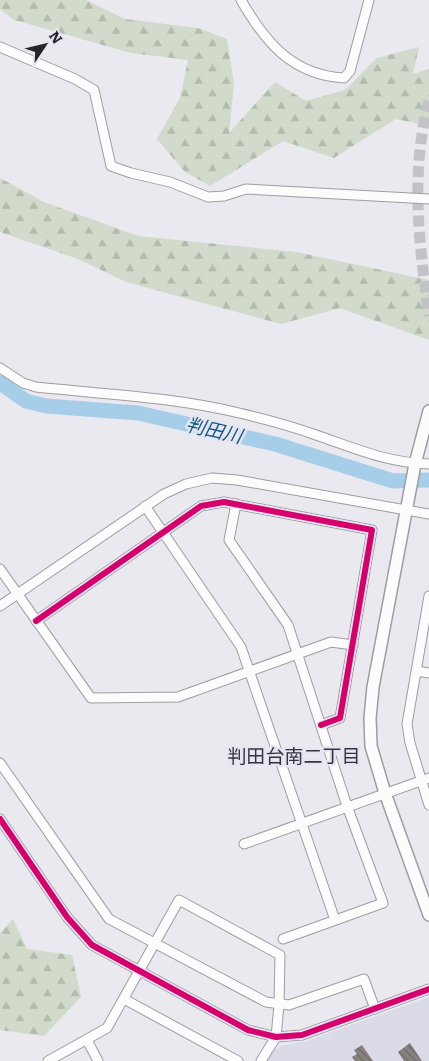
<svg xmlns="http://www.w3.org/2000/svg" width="429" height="1061" font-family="Literata,'Noto Sans JP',serif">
	<defs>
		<pattern id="forest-firs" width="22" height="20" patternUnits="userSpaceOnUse" patternTransform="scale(1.25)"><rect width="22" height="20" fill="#d1dacb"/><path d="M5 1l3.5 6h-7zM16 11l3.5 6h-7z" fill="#b3bbae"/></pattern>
		<pattern id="building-back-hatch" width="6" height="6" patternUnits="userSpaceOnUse" patternTransform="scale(1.25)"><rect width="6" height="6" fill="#87827e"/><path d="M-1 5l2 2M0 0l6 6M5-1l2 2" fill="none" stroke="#6e6a67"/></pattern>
	</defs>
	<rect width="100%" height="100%" fill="#e9e9ef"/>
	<!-- built -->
	<polygon fill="#dbdbe8" points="429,997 429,1061 266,1061 275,1047 276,1049 279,1048 279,1046 306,1041"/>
	<!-- forest -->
	<g fill="url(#forest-firs)">
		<polygon points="0,0 86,0 125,19 198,28 227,39 234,84 229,133 275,82 306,101 345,90 377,58 419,47 413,74 429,69 429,126 396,119 334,158 283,141 210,186 184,171 157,139 180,98 188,60 131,53 14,20 0,9"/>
		<polygon points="0,178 44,202 138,236 296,252 429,280 429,340 340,308 281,324 126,282 78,259 0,232"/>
		<polygon points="13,919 27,949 72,955 81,997 44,1036 0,1030 0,933"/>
	</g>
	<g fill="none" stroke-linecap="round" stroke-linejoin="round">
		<!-- river -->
		<polyline stroke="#a6cee9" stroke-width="15" points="0,383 26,401 46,406 138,413 275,444 393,481 429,480"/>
	</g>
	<!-- building -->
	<g fill="url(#building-back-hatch)">
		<polygon points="410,1043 422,1061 404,1061 398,1052"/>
		<polygon points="362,1045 373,1061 355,1061 352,1057 357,1054 354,1050"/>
	</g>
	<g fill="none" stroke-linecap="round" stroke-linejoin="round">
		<!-- tertiary-tunnel -->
		<path stroke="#c2c2c7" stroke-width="11" stroke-dasharray="11 5.5" stroke-linecap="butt" d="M429 101C410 171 419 245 429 316"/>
		<!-- minor casing -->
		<g stroke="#9d9da2" stroke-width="11">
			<g id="minor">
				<path d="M241 0C265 42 292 75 344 78L350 71 369 0"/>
				<polyline points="0,47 75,79 94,90 111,166 131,173 170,182 208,197 224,196 246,189 429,199"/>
				<path d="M0 368 23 383 36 387C103 394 174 397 239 413 265 419 291 426 316 435 354 448 388 463 429 464"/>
				<polyline points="236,504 229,540 288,625 347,806 383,903 283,939"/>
				<polyline points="145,506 241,647 335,920"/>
				<polyline points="0,569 91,698 178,697 331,642 353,645"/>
				<polyline points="429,596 407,724 410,743 429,805"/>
				<polyline points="0,606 164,494 186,484 212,478 237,480 429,514"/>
				<polyline points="36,621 201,506 224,502 372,530 340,718 321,725"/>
				<polyline points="417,671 429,673"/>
				<polyline points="0,763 109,919 266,1002 289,1005 364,979 375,1009"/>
				<polyline points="0,819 67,917 92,945 248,1030 276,1037 302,1035 429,989"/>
				<polyline points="244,844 429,778"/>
				<polyline points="124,999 238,1061"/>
				<polyline points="87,1040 98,1061"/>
				<polyline points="48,1061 107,1028 179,900 280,955 279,1005 276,1037 261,1061"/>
			</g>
		</g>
		<!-- tertiary casing -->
		<g stroke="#9d9da2" stroke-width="14">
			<polyline id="tertiary" points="429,411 415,464 373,687 370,718 371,746 385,793 429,915"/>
		</g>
		<!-- minor -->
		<use href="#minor" stroke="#fcfcfd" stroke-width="9"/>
		<!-- tertiary -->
		<use href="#tertiary" stroke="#fcfcfd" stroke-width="11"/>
		<!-- cycleway casing -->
		<g stroke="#e6e6f2" stroke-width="9">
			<g id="cycleway">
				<polyline points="36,621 201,506 224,502 372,530 340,718 321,725"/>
				<polyline points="0,819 67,917 92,945 248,1030 276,1037 302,1035 429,989"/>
			</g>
		</g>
		<!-- cycleway -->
		<use href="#cycleway" stroke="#d6006c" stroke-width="6"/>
	</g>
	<g text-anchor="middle" stroke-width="5" stroke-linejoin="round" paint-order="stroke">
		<!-- water labels -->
		<g font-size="19" font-style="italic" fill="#145a7d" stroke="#e6e6f2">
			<text transform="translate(214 430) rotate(13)" y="7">判田川</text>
		</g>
		<!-- neighbourhood labels -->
		<g font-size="19" fill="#34333d" stroke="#e6e6f2">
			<text x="294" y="763">判田台南二丁目</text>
		</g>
	</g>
	<!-- north arrow -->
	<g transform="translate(45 45) rotate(55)" stroke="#e6e6f2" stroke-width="4" paint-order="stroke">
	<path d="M0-4L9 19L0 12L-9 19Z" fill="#252529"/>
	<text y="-8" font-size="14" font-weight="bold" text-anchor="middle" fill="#252529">N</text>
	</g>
</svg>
